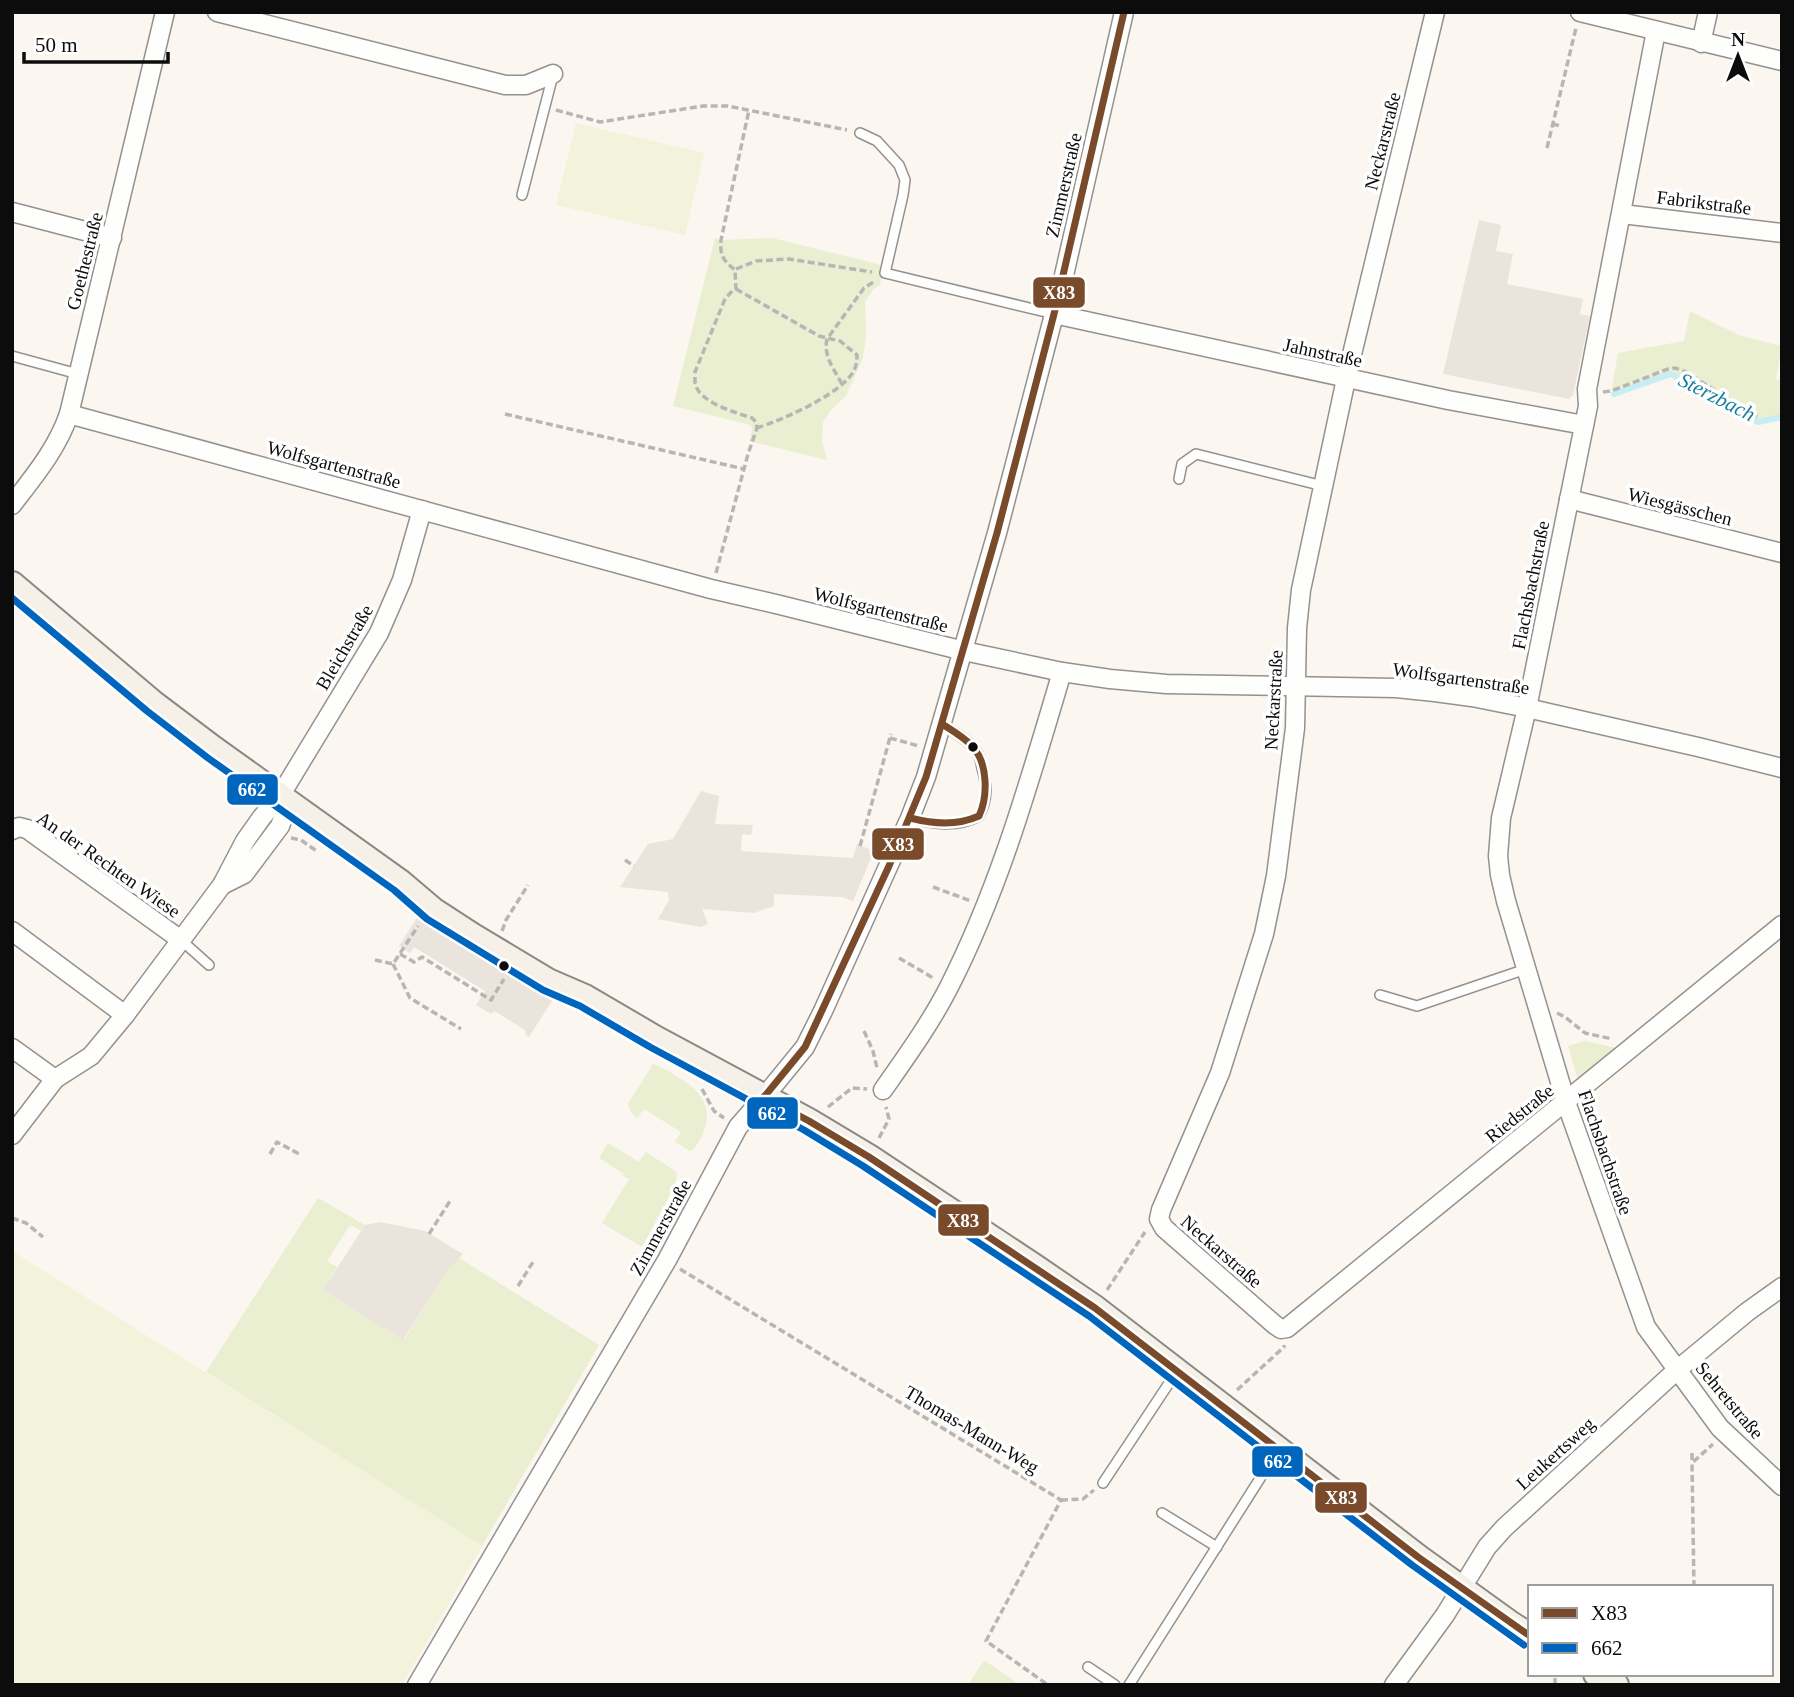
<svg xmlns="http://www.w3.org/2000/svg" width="1794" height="1697" font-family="Georgia,serif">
	<rect width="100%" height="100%" fill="#fbf6f0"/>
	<!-- green -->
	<g fill="#e9efd0">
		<polygon points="715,238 721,240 772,238 878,264 883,268 880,285 873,290 865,301 866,337 863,358 846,396 831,410 823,422 822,441 827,460 749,441 752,430 751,425 673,406"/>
		<polygon points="1690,311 1741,336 1782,346 1776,379 1782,381 1782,415 1759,419 1673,372 1611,394 1618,353 1684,341"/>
		<polygon points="1585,1041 1626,1050 1579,1083 1568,1046"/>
		<path d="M653 1064C662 1067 670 1072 678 1077 710 1095 716 1120 693 1150L690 1151 675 1142 681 1132 644 1109 637 1118 631 1112 628 1104Z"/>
		<polygon points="608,1143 639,1162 646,1152 675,1171 677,1174 675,1185 642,1247 602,1223 629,1179 623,1176 624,1174 599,1158"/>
		<polygon points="318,1198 365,1225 361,1231 350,1225 327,1261 337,1267 323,1290 404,1340 447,1271 459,1258 599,1345 482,1546 206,1372"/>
		<polygon points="984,1660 1020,1685 968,1685"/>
	</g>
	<!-- pitch -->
	<g fill="#f2f3da">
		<polygon points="576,123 704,153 685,235 556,205"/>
		<polygon points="12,1251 482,1546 402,1685 12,1685"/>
	</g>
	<!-- plaza -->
	<g fill="#ebe4dc">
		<polygon points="1479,220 1501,225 1496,251 1513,254 1507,284 1583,299 1580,314 1590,316 1573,395 1569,399 1443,374"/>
		<polygon points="701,791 719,796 715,824 753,825 751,835 742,834 741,851 853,858 857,844 874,851 853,901 842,897 774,894 774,906 754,913 702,909 708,924 700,927 658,919 669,900 668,892 620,887 648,844 673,839"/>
		<polygon points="420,913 555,996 529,1037 525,1034 526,1031 509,1020 494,1011 491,1014 476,1005 485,991 414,947 410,953 399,946"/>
		<polygon points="380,1222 425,1231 463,1254 447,1271 403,1340 323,1290 365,1225"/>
	</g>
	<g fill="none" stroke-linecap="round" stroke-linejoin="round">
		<!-- stream -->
		<polyline stroke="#c7eef4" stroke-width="6" points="1614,394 1671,374 1758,422 1782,417"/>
		<!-- service casing -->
		<g stroke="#94918f" stroke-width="12">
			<g id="service">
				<polyline points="860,133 877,141 899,165 905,180 903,195 885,273 1054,314"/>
				<polyline points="522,195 553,75"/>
				<polyline points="12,356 78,374"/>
				<polyline points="1179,479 1182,464 1196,454 1323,486"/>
				<path d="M910 818C933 824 957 828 979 816 988 799 987 786 982 768 981 762 980 757 977 752 969 740 953 732 942 724"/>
				<polyline points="181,940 209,965"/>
				<polyline points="1380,995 1417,1006 1526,969"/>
				<polyline points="1103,1483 1175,1374"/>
				<polyline points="1162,1513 1217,1547"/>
				<polyline points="1088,1667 1115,1685"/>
				<polyline points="1129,1685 1278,1450"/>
			</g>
		</g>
		<!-- minor casing -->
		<g stroke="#94918f" stroke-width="21">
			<g id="minor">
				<polyline points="217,12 505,85 526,85 553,74"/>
				<polyline points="1435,12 1346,379 1301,590 1297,628 1295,728 1276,876 1264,934 1220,1073 1161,1210 1159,1219 1164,1228 1275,1325 1281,1329 1287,1328 1782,925"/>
				<polyline points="1580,12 1782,61"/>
				<polyline points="1656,31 1587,389 1588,406 1527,708 1501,818 1498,856 1500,875 1506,901 1566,1102 1646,1327 1720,1428 1782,1486"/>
				<polyline points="1701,43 1708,12"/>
				<polyline points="12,212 112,238"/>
				<polyline points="1622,214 1782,233"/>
				<polyline points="1054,314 1448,400 1584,425"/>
				<polyline points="69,414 711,589 780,605 964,651 1062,672 1110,679 1166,684 1396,688 1435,692 1472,697 1527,708 1698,747 1782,768"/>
				<polyline points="1569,499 1782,553"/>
				<path d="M12 505C34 476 57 449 69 414L165 12"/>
				<polyline points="12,830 19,827 27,829 181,940 222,885 245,841 262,817 280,796 379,633 402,580 422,510"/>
				<polyline points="222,885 244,874 280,826 289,802"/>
				<polyline points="12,931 125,1015"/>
				<polyline points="12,1048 55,1079"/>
				<path d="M883 1090C906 1057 930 1024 949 987 1000 887 1030 779 1062 672"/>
				<polyline points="12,1135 55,1079 91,1056 125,1015 181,940"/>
				<polyline points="417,1685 667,1260 738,1127 764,1097 805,1047 823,1011 910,818 926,777 997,533 1062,284 1124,12"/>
				<polyline points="1394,1685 1445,1615 1487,1547 1504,1528 1677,1370 1747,1312 1782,1287"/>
			</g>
		</g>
		<!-- secondary casing -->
		<g stroke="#8a8885" stroke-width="28">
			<g id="secondary">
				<polyline points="12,584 153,703 214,749 400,882 433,910 473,936 548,981 585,997 655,1038 809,1121 869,1157 1035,1267 1095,1308 1418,1557 1511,1624 1530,1636"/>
				<polyline points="1596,1674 1616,1685"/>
			</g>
		</g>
		<!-- path -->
		<g stroke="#b7b6b5" stroke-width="3.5" stroke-dasharray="7 3.5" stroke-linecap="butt">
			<polyline points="556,110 600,122 703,106 728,106 847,130"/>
			<polyline points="1552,124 1561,126"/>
			<polyline points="1547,148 1576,28"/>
			<polyline points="736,269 756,261 789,259 872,272"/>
			<path d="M736 289 819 336 840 341 857 355C857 362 856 369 851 375 836 396 782 420 757 428"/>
			<path d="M842 384C834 369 823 356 827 339L864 288 875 281"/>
			<polyline points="1603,392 1611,391 1668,369 1675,368 1686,372 1757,417"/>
			<polyline points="505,414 744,469"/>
			<path d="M716 573 748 454 757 428 756 422 752 418C735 412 699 403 695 383 695 382 695 373 695 372L725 299 733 290 736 289 735 270C722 259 720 256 721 240L749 110"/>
			<polyline points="890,738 919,746"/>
			<polyline points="291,838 301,840 318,852"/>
			<polyline points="860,846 891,734"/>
			<polyline points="625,860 634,866"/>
			<polyline points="933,887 971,901"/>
			<polyline points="502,931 506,920 528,885"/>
			<polyline points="400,954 414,962 422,957 491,1000 504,979"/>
			<polyline points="899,958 935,979"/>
			<polyline points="375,960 393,964 418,926"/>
			<polyline points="393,964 410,998 461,1029"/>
			<polyline points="1557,1013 1565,1017 1585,1033 1612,1039"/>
			<polyline points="864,1031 873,1051 877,1068"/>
			<polyline points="702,1089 714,1111 724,1118"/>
			<polyline points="828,1107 852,1088 867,1089"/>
			<polyline points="879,1138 889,1119 886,1107"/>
			<polyline points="270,1154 277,1142 301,1155"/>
			<polyline points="12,1218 26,1223 43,1237"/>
			<polyline points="429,1234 450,1201"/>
			<polyline points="680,1269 1061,1500 986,1641 1048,1685"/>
			<polyline points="518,1286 533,1262"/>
			<polyline points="1107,1290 1145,1232"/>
			<polyline points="1237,1390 1284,1347 1284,1345"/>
			<polyline points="1692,1453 1692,1463"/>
			<polyline points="1061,1500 1083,1499 1094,1490"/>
			<polyline points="1694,1587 1692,1463 1713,1444"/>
			<polyline points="1555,1685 1555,1674"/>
		</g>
		<!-- service -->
		<use href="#service" stroke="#fefefd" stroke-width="9"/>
		<!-- minor -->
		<use href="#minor" stroke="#fefefd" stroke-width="18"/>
		<!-- secondary -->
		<use href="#secondary" stroke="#f5f1e8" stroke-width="24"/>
		<!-- bus-1 casing -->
		<g stroke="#fff" stroke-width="12">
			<g id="bus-1">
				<path d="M910 818C934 824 956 826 979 816 988 797 988 764 973 747 965 738 953 731 942 724"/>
				<polyline points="764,1097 805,1047 889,866 926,777 997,533 1054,314 1124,12"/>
				<polyline points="764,1097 809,1121 869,1157 1095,1308 1418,1557 1530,1636"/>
			</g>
		</g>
		<!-- bus-2 casing -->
		<g stroke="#fff" stroke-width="12">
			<polyline id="bus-2" points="12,598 147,711 208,758 394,890 427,919 543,990 580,1006 650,1047 804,1130 863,1166 1089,1316 1412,1565 1524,1645"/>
		</g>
		<!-- bus-1 -->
		<use href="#bus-1" stroke="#7a4b2a" stroke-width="7"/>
		<!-- bus-2 -->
		<use href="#bus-2" stroke="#0065bd" stroke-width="7"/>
	</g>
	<!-- markers -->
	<g fill="#0c0c0c" stroke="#fff" stroke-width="2.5">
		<circle cx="973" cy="747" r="6"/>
		<circle cx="504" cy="966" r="6"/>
	</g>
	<g text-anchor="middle" stroke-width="7" stroke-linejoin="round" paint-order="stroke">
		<!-- street labels -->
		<g font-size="19" fill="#0c0c0c" stroke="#fff">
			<text transform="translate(1382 141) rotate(-76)" y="7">Neckarstraße</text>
			<text transform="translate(1063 185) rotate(-77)" y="7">Zimmerstraße</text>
			<text transform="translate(1704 202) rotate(7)" y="7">Fabrikstraße</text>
			<text transform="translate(84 261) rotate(-76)" y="7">Goethestraße</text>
			<text transform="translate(1323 352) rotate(12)" y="7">Jahnstraße</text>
			<text transform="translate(334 464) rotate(15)" y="7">Wolfsgartenstraße</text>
			<text transform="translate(1680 506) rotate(14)" y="7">Wiesgässchen</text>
			<text transform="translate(1530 585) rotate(-79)" y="7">Flachsbachstraße</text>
			<text transform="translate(881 609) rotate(14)" y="7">Wolfsgartenstraße</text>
			<text transform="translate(344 647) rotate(-60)" y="7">Bleichstraße</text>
			<text transform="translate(1461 678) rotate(8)" y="7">Wolfsgartenstraße</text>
			<text transform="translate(1273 700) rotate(-87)" y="7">Neckarstraße</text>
			<text transform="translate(109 864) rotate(35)" y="7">An der Rechten Wiese</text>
			<text transform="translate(1519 1113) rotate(-39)" y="7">Riedstraße</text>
			<text transform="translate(1606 1152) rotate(71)" y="7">Flachsbachstraße</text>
			<text transform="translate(660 1227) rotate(-61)" y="7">Zimmerstraße</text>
			<text transform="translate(1222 1251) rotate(41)" y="7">Neckarstraße</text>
			<text transform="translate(1730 1400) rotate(50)" y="7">Sehretstraße</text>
			<text transform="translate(972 1429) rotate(31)" y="7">Thomas-Mann-Weg</text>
			<text transform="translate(1555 1453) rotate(-42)" y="7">Leukertsweg</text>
		</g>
		<!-- water labels -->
		<g font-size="21" font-style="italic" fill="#167f9d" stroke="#fff">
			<text transform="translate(1717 397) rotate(27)" y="7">Sterzbach</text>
		</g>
	</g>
	<g stroke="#fff" stroke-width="2.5">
		<rect x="1032" y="276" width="54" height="33" rx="7" fill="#7a4b2a"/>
		<rect x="226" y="773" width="53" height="33" rx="7" fill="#0065bd"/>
		<rect x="871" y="827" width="54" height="34" rx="7" fill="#7a4b2a"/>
		<rect x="746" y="1096" width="53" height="34" rx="7" fill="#0065bd"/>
		<rect x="937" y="1203" width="53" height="34" rx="7" fill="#7a4b2a"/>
		<rect x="1251" y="1445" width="53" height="33" rx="7" fill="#0065bd"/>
		<rect x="1314" y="1481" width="54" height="33" rx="7" fill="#7a4b2a"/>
	</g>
	<g font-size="19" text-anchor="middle" font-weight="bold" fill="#fff">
		<text x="1059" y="299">X83</text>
		<text x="252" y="796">662</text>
		<text x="898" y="851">X83</text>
		<text x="772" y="1120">662</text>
		<text x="963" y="1227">X83</text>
		<text x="1278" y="1468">662</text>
		<text x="1341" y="1504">X83</text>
	</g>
	<!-- border -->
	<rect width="1794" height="1697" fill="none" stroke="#0c0c0c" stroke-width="28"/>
	<!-- legend -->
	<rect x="1528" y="1585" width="245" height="91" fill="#ffffff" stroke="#9e9e9e" stroke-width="2"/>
	<rect x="1542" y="1608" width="35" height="10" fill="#7a4b2a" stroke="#9e9e9e" stroke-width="2"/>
	<text x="1591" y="1620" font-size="21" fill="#0c0c0c">X83</text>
	<rect x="1542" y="1643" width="35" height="10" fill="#0065bd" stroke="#9e9e9e" stroke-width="2"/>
	<text x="1591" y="1655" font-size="21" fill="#0c0c0c">662</text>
	<!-- north arrow -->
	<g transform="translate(1738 56)" stroke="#ffffff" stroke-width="5" paint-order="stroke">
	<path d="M0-5L12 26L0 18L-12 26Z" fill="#0c0c0c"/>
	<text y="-10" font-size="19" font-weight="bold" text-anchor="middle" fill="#0c0c0c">N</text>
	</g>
	<!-- scale -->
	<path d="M24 52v10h144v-10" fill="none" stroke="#0c0c0c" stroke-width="3.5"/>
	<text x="35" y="52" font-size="21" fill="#0c0c0c" stroke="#ffffff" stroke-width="5" paint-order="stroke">50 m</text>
</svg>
